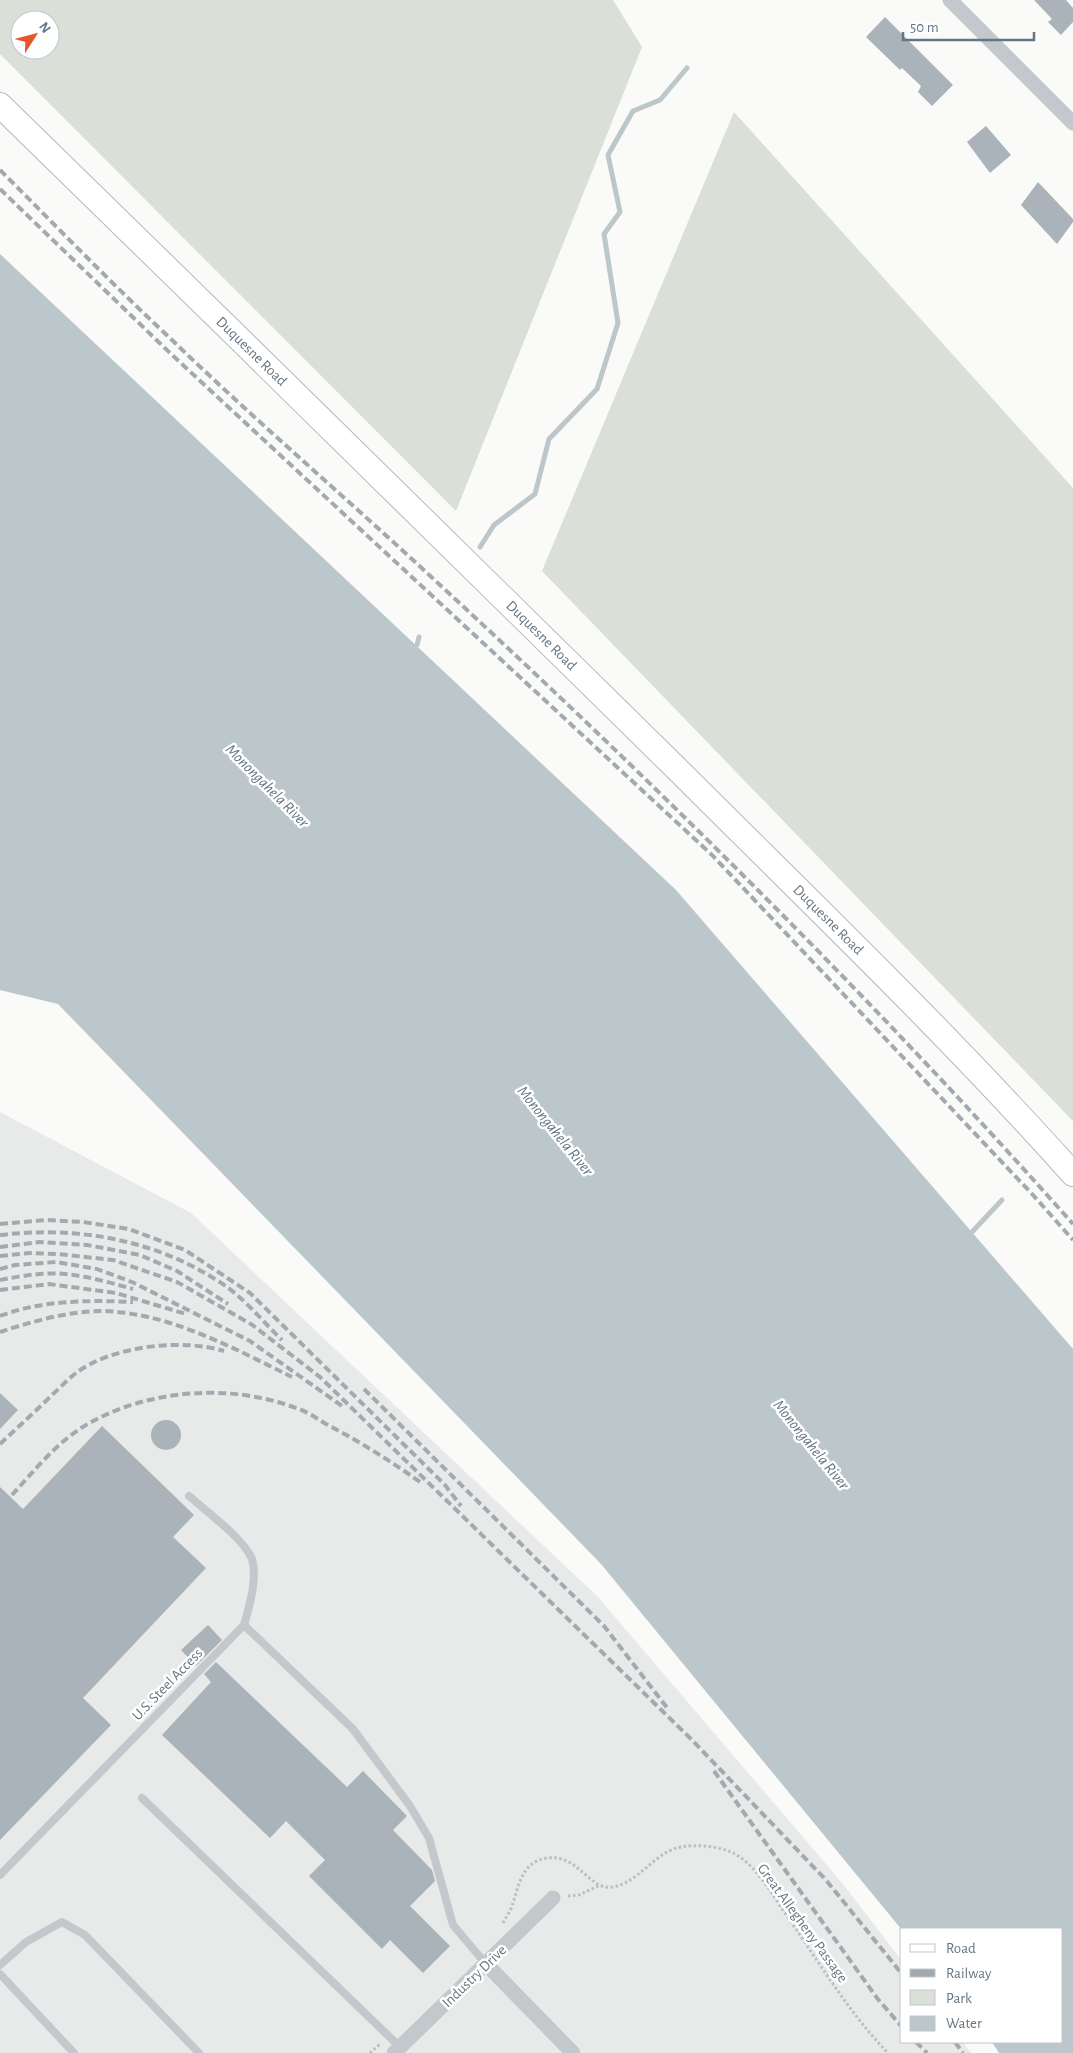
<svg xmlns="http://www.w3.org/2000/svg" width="1073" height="2053" font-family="'Alegreya Sans',sans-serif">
	<rect width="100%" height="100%" fill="#fafaf8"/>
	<!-- built -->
	<polygon fill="#e8e9e9" points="0,1112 191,1213 598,1597 843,1884 902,1961 902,2042 963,2042 971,2053 0,2053"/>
	<!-- green -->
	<g fill="#dadfd7" fill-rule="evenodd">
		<path d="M0 0H613L642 47 456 511 0 54ZM20 20H50V50H20Z"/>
		<polygon points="734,112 1073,488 1073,1121 542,571"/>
	</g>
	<!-- water -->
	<polygon fill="#bbc7cb" points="0,254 676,890 1073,1349 1073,2053 999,2053 992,2042 1062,2042 1062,1929 902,1930 601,1564 58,1004 0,990"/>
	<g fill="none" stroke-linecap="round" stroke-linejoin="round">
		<!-- stream -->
		<g stroke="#bbc7cb" stroke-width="5">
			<polyline points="480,547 494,525 535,494 549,439 597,389 618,323 604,234 620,212 608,155 633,111 660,100 687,68"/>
			<polyline points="417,645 419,637"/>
			<polyline points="972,1232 1002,1200"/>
		</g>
	</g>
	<!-- building -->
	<g fill="#aab3b9">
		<polygon points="1034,0 1066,0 1073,8 1073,22 1061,35 1048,22 1052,19"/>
		<polygon points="885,17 953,85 932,106 918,92 921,86 902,68 900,70 866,37"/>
		<polygon points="986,126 1011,155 990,173 967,142"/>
		<polygon points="1038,182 1073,219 1073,222 1057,244 1021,205"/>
		<polygon points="0,1393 18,1410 0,1429"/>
		<circle cx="166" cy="1435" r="15"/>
		<polygon points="102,1426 194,1515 173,1537 206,1568 83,1698 111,1725 0,1840 0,1487 23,1509"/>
		<polygon points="208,1625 222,1640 196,1666 181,1650"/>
		<polygon points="216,1662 347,1787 363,1771 407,1816 393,1830 432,1870 435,1881 410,1906 450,1946 423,1973 390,1940 382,1949 309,1876 325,1860 286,1821 270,1838 162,1735 211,1682 204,1674"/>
	</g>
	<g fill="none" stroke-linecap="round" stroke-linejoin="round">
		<!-- primary casing -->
		<g stroke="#b5babe" stroke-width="26">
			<g id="primary">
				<path id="s1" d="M0 105C225 325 450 544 674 766 808 900 946 1032 1073 1174"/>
			</g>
		</g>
		<!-- path -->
		<g stroke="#bbbfc2" stroke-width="3" stroke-dasharray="2.5 2.5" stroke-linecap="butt">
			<polyline points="568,1896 579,1895 600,1885"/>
			<path d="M503 1923C506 1917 510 1912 512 1906 519 1886 521 1862 547 1858 579 1854 589 1891 613 1887 640 1882 654 1852 681 1847 697 1844 718 1846 733 1853 757 1865 772 1895 787 1916 819 1962 849 2013 888 2053"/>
			<polyline points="370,2053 381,2043"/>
		</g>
		<!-- lane -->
		<g stroke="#c3c8cc" stroke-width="8">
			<polyline points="244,1625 353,1729 410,1806 429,1838 453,1925 486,1964"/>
			<polyline points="142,1798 400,2047"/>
			<path d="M0 1875 244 1625C249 1607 258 1578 252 1559 244 1539 206 1511 189 1496"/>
			<polyline points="0,1965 26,1942 62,1922 85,1935 199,2053"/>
			<polyline points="0,1974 74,2053"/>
		</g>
		<!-- street -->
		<g stroke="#c3c8cc" stroke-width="15">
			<polyline points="950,0 1073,123"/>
			<polyline points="486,1964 573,2053"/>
			<polyline points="394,2053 553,1898"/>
		</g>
		<!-- primary -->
		<use href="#primary" stroke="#fff" stroke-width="24"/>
		<!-- rail -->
		<g stroke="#a2aab0" stroke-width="4" stroke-dasharray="8 4" stroke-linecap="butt">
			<path d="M0 170C57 227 113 285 172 340 259 424 351 502 440 585 660 788 874 1000 1073 1224"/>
			<polyline points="0,189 170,353 712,855 1033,1195 1073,1240"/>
			<polyline points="0,1224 46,1220 83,1222 129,1229 185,1250 250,1293 445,1485 461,1506"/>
			<path d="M0 1235C76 1226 153 1239 218 1281 243 1296 261 1320 282 1340"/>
			<polyline points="0,1247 39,1242 87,1245 140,1255 177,1271 228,1304"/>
			<polyline points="0,1256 30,1253 58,1254 113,1260 177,1282 251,1324 320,1377 691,1739 826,1880 902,1974"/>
			<polyline points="0,1269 15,1265 56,1262 97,1269 132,1282 250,1341 342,1406"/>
			<path d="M0 1280C21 1276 44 1272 65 1274 88 1276 111 1283 133 1289"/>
			<polyline points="0,1290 49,1284 116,1293 186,1314"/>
			<path d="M0 1316C42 1300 89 1300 133 1302"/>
			<path d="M0 1332C30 1322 69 1311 101 1311 168 1312 233 1348 292 1377"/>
			<polyline points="364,1389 604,1626 668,1709"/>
			<path d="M0 1444C18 1427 36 1411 53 1394 61 1387 68 1379 76 1373 112 1346 181 1338 224 1351"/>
			<path d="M12 1495C34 1471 57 1442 86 1425 148 1389 229 1383 296 1408 306 1411 316 1418 326 1424 359 1441 392 1462 423 1484"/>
			<polyline points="714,1771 877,1998 902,2027"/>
			<polyline points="916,2042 927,2053"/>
			<polyline points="955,2042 963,2053"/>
		</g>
	</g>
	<g text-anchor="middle" stroke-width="5" stroke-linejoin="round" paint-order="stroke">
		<!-- street labels -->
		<g font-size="15" fill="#657683" stroke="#fff">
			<text dy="5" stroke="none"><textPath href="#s1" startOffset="352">Duquesne Road</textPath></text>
			<text dy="5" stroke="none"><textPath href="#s1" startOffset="758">Duquesne Road</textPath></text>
			<text dy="5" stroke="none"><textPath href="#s1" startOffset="1162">Duquesne Road</textPath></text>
			<text transform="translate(167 1684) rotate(-46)" y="5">U.S. Steel Access</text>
			<text transform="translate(803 1923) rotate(54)" y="5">Great Allegheny Passage</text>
			<text transform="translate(474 1976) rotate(-44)" y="5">Industry Drive</text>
		</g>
		<!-- water labels -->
		<g font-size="16" font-style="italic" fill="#60757c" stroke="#fff">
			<text transform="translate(268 785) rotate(45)" y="6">Monongahela River</text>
			<text transform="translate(556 1130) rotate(51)" y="6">Monongahela River</text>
			<text transform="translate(812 1444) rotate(51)" y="6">Monongahela River</text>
		</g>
	</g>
	<!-- legend -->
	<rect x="900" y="1928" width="162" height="115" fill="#ffffff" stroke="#c1c8cd"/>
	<rect x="910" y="1944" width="25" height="8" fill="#ffffff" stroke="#c1c8cd"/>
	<text x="946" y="1953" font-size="15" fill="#657683">Road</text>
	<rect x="910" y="1969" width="25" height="8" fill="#a2aab0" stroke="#c1c8cd"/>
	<text x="946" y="1978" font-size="15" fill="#657683">Railway</text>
	<rect x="910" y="1990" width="25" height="15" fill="#dadfd7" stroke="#c1c8cd"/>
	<text x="946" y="2003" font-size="15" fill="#657683">Park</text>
	<rect x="910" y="2016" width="25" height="15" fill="#bbc7cb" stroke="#c1c8cd"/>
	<text x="946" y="2028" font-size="15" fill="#657683">Water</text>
	<!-- north arrow -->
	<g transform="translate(35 35) rotate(54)"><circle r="24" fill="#ffffff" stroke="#c1c8cd"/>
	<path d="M0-4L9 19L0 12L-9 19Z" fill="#e4572e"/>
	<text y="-8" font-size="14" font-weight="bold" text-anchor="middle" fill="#657683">N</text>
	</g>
	<!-- scale -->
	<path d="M903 32v8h131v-8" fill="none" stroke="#657683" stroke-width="2.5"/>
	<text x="910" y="32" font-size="15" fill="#657683" stroke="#ffffff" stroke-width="4" paint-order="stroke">50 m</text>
</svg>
